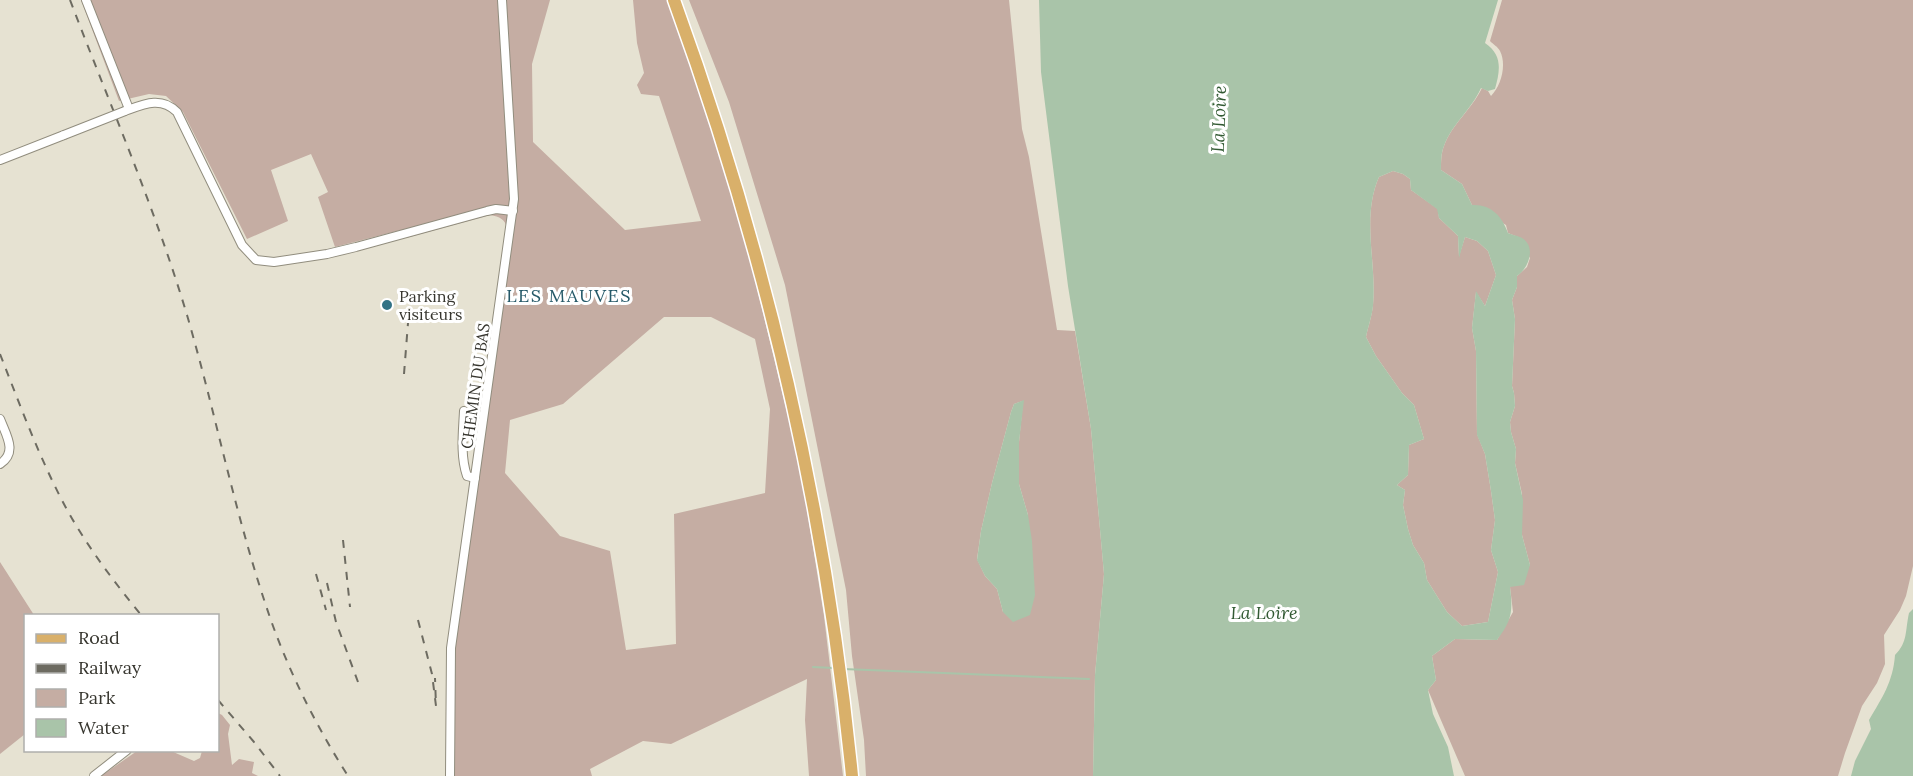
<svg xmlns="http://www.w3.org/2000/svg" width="1913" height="776" font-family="Lora,serif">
	<rect width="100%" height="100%" fill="#e6e2d2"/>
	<!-- green -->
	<g fill="#c5ada3" fill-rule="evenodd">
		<path d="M81 0H550L532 64 533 142 625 230 701 221 659 96 641 94 637 85 644 73 637 43 633 0H670L734 193 800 466 824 616 843 776H809L805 720 807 679 671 744 643 741 590 769 592 776H447L446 679 449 642 507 228C505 219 500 217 490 215L406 238 401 230 335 247 318 197 328 192 311 154 271 170 288 221 247 239 183 112 166 96 149 94 119 101ZM664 317H711L755 339 770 409 765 493 674 514 676 644 626 650 610 551 560 536 505 473 510 420 563 404Z"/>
		<path d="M689 0H1009L1022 129 1029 157 1057 330 1075 331 1091 429 1104 574 1095 675 1093 776H866L864 740 852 656 846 590 785 285 729 102ZM1023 401 1019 442V484L1028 515 1003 612 997 589 985 576 977 559 981 531 992 483 1011 412 1014 404Z"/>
		<path d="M1502 0H1913V566L1906 596 1900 610 1884 635 1885 664 1877 683 1862 706 1845 753 1838 776H1465L1428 690 1436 680 1432 656 1455 639 1497 640 1513 612 1510 587 1530 565 1522 535V494L1515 463 1516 449 1511 432 1510 422 1515 406 1514 393 1512 386 1515 319 1512 300 1517 287V276L1527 267 1530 258 1518 237 1508 233 1506 225 1472 205 1462 184 1441 170C1441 163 1441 153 1444 146 1452 124 1472 109 1482 88L1488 91 1491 96C1501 86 1507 65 1500 51 1498 47 1493 44 1490 41Z"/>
		<path d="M1393 171 1403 174 1410 179 1411 190 1438 209 1439 218 1458 236 1459 256 1465 237 1477 241 1488 251 1496 275 1485 306 1476 292 1472 328 1476 351 1477 434 1485 454 1491 491 1495 520 1491 550 1498 572 1488 622 1462 626 1447 612 1427 580 1424 563 1413 545 1408 529 1403 505 1405 490 1397 485 1408 475 1409 445 1424 439 1414 405 1402 393 1376 356 1366 337C1368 327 1372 316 1373 305 1377 263 1361 218 1379 177Z"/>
		<polygon points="0,562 34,615 26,616 25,734 0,754"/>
		<polygon points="218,713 222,715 230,725 228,734 232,765 239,759 254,762 252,773 258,776 101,776 137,751 171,751 194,761 200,758 202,751 218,750"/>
	</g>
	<!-- water -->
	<g fill="#a9c4a9" fill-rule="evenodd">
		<path d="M1039 0H1498L1485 43C1503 55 1500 71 1495 89L1488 91 1481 88C1472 109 1452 124 1444 146 1441 153 1441 162 1441 170L1462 184 1472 205C1491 204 1502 216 1508 233 1512 235 1519 236 1522 238 1537 247 1528 269 1517 276V287L1512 300 1515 319 1512 386 1514 393 1515 406 1510 422 1511 432 1516 449 1515 463 1523 500 1522 535 1530 565 1524 585 1510 587C1513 612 1512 620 1497 640L1455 639 1432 656 1436 680 1428 690 1433 714 1448 747 1454 776H1093L1095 675 1104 574 1091 429 1068 286 1041 72ZM1393 171 1403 174 1410 179 1411 190 1437 209 1439 218 1458 236 1459 258 1465 237 1477 241 1488 251 1496 275 1485 306 1476 291 1472 328 1476 351 1477 435 1485 454 1491 491 1495 520 1491 550 1498 572 1488 622 1462 626 1447 612 1427 580 1424 563 1413 545 1408 529 1403 505 1405 490 1397 485 1408 475 1409 445 1424 439 1414 405 1402 393 1376 356 1366 337C1368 327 1372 316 1373 306 1377 263 1361 218 1379 177Z"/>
		<polygon points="1024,400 1019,442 1019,484 1028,515 1032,541 1035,595 1030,615 1013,622 1003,612 997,589 985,576 977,560 981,531 992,483 1011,412 1014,404"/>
		<path d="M1913 609V776H1851L1855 761 1871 729 1869 720C1882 698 1893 682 1895 655 1908 642 1905 631 1909 613Z"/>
	</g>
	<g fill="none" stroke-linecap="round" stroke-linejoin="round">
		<!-- stream -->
		<g stroke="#a9c4a9" stroke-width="2">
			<polyline points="813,667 834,668"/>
			<polyline points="843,669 1089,679"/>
		</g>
		<!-- street casing -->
		<g stroke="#918d7e" stroke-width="10">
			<g id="street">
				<polyline points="86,0 129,109"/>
				<path d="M125 111C144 104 161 96 177 112L242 245 256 260 274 262 327 254 356 247 487 211 496 209 513 211"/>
				<polyline points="0,160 64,135"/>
				<path d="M464 411C463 432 460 455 467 476L475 478"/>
				<path d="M0 419C6 435 18 452 0 464"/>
				<polyline points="94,776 127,750"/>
				<polyline points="450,776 451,648 514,199 502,0"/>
			</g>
		</g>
		<!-- primary casing -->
		<g stroke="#fff" stroke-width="15">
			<path id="primary" d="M674 0C765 250 826 511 852 776"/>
		</g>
		<!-- street -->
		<use href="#street" stroke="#fff" stroke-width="8"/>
		<!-- primary -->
		<use href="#primary" stroke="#d9b06a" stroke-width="12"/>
		<!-- rail -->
		<g stroke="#6d6b61" stroke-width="2" stroke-dasharray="8 8" stroke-linecap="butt">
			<path d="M70 0C110 105 155 208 187 315 217 418 237 525 273 626 292 678 318 729 348 776"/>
			<path d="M0 354C20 405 39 457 65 506 86 545 114 582 142 616"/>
			<polyline points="404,374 408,323"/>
			<polyline points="343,540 350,607"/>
			<polyline points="316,574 326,610"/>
			<polyline points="327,583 336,622 358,682"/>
			<polyline points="418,620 432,674 436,706 435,678"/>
			<polyline points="218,700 254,742 280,776"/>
		</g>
		<!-- street-bridge casing -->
		<g stroke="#918d7e" stroke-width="10" stroke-linecap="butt">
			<polyline id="street-bridge" points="64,135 125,111"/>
		</g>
		<!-- street-bridge -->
		<use href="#street-bridge" stroke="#fff" stroke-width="8"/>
	</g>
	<!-- markers -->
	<circle fill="#317285" stroke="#fff" stroke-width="2" cx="387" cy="305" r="6"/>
	<g text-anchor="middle" stroke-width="6" stroke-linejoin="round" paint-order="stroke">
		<!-- poi labels -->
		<g font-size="16" fill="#37362f" stroke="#fff" text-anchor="start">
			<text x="399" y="302">Parking<tspan x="399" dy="18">visiteurs</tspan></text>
		</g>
		<!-- street labels -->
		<g font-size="16" fill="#37362f" stroke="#fff">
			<text transform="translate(475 386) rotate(-82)" y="6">CHEMIN DU BAS</text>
		</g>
		<!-- water labels -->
		<g font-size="18" font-style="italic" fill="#325a33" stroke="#fff">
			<text transform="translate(1219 119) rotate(-88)" y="6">La Loire</text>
			<text x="1264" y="619">La Loire</text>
		</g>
		<!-- neighbourhood labels -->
		<g font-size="18" letter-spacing="1.5" fill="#255968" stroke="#fff">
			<text x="569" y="302">LES MAUVES</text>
		</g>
	</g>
	<!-- legend -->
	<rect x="24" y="614" width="195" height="138" fill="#ffffff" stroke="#afafac" stroke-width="1.5"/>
	<rect x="36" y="634" width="30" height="9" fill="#d9b06a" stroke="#afafac" stroke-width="1.5"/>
	<text x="78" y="644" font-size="18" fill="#37362f">Road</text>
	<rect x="36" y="664" width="30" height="9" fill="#6d6b61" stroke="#afafac" stroke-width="1.5"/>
	<text x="78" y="674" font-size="18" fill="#37362f">Railway</text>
	<rect x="36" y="689" width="30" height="18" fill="#c5ada3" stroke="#afafac" stroke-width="1.5"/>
	<text x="78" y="704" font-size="18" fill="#37362f">Park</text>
	<rect x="36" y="719" width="30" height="18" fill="#a9c4a9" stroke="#afafac" stroke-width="1.5"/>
	<text x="78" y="734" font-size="18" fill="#37362f">Water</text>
</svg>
